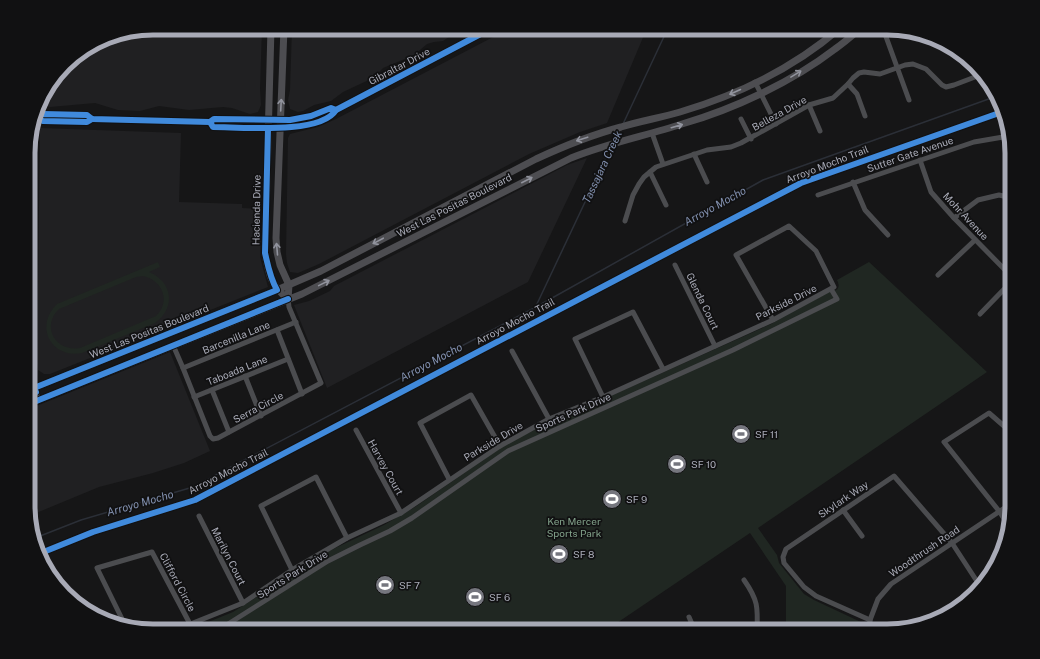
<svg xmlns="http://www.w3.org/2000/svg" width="1040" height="659" font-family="'Public Sans',sans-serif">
	<rect width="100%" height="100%" fill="#161617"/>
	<!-- built -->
	<g fill="#202022">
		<polygon points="153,28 262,28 260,89 261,105 258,112 250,114 232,108 223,107 189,110 159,106 140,111 118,110 95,103 50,107 43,104 42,97 70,59 105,37"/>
		<polygon points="292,28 462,28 443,41 434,42 427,44 414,55 383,68 373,78 343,92 331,101 314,105 303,111 298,112 290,109 288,100 290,90"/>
		<polygon points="508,28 647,28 607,123 580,132 529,154 319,264 298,273 290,272 287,263 286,254 288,138 290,134 318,127 336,119 497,35"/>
		<polygon points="40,128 181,133 179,202 242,204 242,208 261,209 260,257 268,287 50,374 44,374 38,370 37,363"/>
		<polygon points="587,158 528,282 327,388 294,305 309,301 330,291 334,286 546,176 567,165"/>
		<polygon points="170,352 210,451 184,463 153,473 99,487 29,516 29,409"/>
	</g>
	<!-- green -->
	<g fill="#202722" fill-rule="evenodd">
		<path d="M158 262 160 267 149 272C173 282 176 308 155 323L82 353C51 359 34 326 57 304ZM143 276C163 280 171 302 156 316L80 348C55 352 41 326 59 309L136 277Z"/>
		<path d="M869 262 987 372 758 528 777 555 779 563 804 594 814 600 863 623V631H786V586L750 533 605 631H186L233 612 329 551 384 525 415 507 502 447 519 437 771 324 829 292C837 291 841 288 837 280Z"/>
	</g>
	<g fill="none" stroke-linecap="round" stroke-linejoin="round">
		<!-- stream -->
		<g stroke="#2b2f37" stroke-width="1.5">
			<polyline points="623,124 668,28"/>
			<polyline points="615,140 619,131"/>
			<polyline points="536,306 611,147"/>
			<polyline points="35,538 81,520 193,487 536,307 763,180 997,96"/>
		</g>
		<!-- minor -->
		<g stroke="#4b4c4f" stroke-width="5">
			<polyline points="885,34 909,100"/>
			<polyline points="755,82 776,124"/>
			<polyline points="848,84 857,94 865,116"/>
			<polyline points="809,105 820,131"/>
			<polyline points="35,117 43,114 87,115 92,119 210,122 214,119 290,120 311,116 331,108 336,110"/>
			<polyline points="35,118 43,121 87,122 92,119"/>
			<polyline points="741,119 751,139"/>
			<path d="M210 122 213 127C240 127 321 135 336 110L492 28"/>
			<polyline points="652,133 663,164"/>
			<polyline points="694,154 707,182"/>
			<polyline points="920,160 931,192 954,218 1012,277"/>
			<polyline points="650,172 666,205"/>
			<polyline points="853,182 865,210 888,235"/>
			<polyline points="818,195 974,142 1009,136"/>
			<polyline points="29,206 33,201 34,121"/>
			<polyline points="954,218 978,200 999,195 1012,198"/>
			<polyline points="625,221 633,195 639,184 644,177 656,167 707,150 731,147 741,143 793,114 809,105 833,98 848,84 853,78 859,73 864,72 880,74 905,65 913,64 926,69 942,85 946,87 954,85 975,77 979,73"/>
			<polyline points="675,265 715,346"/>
			<polyline points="938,275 975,240"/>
			<polyline points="980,314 1012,281"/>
			<polyline points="277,330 302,394"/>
			<polyline points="29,335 31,338 31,360 34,377 34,388"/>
			<polyline points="173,345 183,368 210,436 213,439 218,438 321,383 289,307 288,299"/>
			<polyline points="512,351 549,419"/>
			<polyline points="183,368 296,322"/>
			<polyline points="245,376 261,416"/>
			<polyline points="29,383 34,388 39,400"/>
			<polyline points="212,390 229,432"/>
			<polyline points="194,397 288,359"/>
			<polyline points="603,397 575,339 633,312 663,369"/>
			<polyline points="356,430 401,513"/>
			<polyline points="449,479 420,423 471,395 500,446"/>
			<polyline points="843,510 862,536"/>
			<polyline points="199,516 243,603"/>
			<polyline points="1008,525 999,511 944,442 989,413 1012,433"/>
			<polyline points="292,570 261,506 316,477 347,538"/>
			<path d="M744 580C758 600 758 607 757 631"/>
			<polyline points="689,617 695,631"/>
			<polyline points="870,620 816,596 804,587 784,563 783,557 786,549 894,476 952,543 980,586"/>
			<polyline points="126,627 97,568 152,552 190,624"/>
			<polyline points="173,631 243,603 292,570 347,538 401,513 500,446 549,419 603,397 773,320 834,287 816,251 789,226 736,255 773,320"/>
			<polyline points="217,631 328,561 360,545 390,531 412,518 508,451 733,350 837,299 831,289"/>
			<polyline points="870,631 870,620 878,599 891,584 1012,503"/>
		</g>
		<!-- major -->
		<g stroke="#4d4d51" stroke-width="7">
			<path d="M271 28 265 253C269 275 270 284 288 299"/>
			<polyline points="284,28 276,238 277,252 280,265 289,285 288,299"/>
			<path d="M29 390 277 290 321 271 536 159C564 146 591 135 621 127 640 121 660 118 680 112 737 95 794 68 840 28"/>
			<path d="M29 404 302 294 571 158C608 143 645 136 682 124 734 109 792 82 835 49 844 43 853 35 861 28"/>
		</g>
		<!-- cycleway casing -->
		<g stroke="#111112" stroke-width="8">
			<g id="cycleway">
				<polyline points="35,117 43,114 87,115 92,119 210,122 214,119 290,120 311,116 331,108 336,110"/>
				<polyline points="35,118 43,121 87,122 92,119"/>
				<path d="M210 122 213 127C240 127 321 135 336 110L492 28"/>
				<polyline points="29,206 33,201 34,121"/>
				<polyline points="29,335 31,338 31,360 34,377 34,388 36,392"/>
				<path d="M29 390 277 290C270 278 268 266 265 253L268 128"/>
				<polyline points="29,404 288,299"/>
				<polyline points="41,553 93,532 195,500 801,183 1002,112"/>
			</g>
		</g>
		<!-- cycleway -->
		<use href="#cycleway" stroke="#408adc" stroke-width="6"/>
	</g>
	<!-- one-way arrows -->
	<defs><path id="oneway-shaft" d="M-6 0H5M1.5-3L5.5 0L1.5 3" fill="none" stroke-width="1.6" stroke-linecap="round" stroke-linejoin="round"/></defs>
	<g stroke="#91939d">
		<use href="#oneway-shaft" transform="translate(796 74) rotate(-31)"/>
		<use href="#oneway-shaft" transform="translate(735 92) rotate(156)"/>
		<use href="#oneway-shaft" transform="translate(281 105) rotate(-87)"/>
		<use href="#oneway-shaft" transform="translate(677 126) rotate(-16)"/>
		<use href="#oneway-shaft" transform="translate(582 139) rotate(162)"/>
		<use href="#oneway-shaft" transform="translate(527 180) rotate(-27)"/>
		<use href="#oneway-shaft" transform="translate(378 241) rotate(152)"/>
		<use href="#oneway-shaft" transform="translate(277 249) rotate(-95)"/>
		<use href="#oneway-shaft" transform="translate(324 283) rotate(-26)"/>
	</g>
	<!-- icons -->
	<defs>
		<g id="stadium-disc" transform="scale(1)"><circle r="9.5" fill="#75767e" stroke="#111112"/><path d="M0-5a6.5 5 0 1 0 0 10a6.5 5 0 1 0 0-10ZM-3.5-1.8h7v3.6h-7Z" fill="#fff"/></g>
	</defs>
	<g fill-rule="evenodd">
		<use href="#stadium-disc" x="741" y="434"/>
		<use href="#stadium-disc" x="677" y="464"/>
		<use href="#stadium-disc" x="612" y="499"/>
		<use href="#stadium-disc" x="559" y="554"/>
		<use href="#stadium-disc" x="385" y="585"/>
		<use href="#stadium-disc" x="475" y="597"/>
	</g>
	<g text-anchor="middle" stroke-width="3.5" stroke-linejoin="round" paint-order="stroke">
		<!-- street labels -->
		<g font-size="10" fill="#a8aab6" stroke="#111112">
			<text transform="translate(399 66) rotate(-28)" y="4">Gibraltar Drive</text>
			<text transform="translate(779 113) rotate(-29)" y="4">Belleza Drive</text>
			<text transform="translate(910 154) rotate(-19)" y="4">Sutter Gate Avenue</text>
			<text transform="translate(827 164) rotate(-21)" y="4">Arroyo Mocho Trail</text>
			<text transform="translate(454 205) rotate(-27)" y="4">West Las Positas Boulevard</text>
			<text transform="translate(256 210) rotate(-89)" y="4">Hacienda Drive</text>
			<text transform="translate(966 216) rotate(47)" y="4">Mohr Avenue</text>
			<text transform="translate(703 301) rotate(64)" y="4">Glenda Court</text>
			<text transform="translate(786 302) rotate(-27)" y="4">Parkside Drive</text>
			<text transform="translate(515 321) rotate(-28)" y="4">Arroyo Mocho Trail</text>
			<text transform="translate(149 331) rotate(-22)" y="4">West Las Positas Boulevard</text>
			<text transform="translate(236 337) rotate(-22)" y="4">Barcenilla Lane</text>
			<text transform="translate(237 370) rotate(-22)" y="4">Taboada Lane</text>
			<text transform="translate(258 407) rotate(-28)" y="4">Serra Circle</text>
			<text transform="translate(573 412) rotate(-24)" y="4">Sports Park Drive</text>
			<text transform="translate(493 441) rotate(-31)" y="4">Parkside Drive</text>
			<text transform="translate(386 467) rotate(61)" y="4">Harvey Court</text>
			<text transform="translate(228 471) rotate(-27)" y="4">Arroyo Mocho Trail</text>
			<text transform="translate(843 499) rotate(-34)" y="4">Skylark Way</text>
			<text transform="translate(924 551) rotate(-34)" y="4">Woodthrush Road</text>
			<text transform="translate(229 556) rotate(63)" y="4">Marilyn Court</text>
			<text transform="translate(292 574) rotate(-32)" y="4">Sports Park Drive</text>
			<text transform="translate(178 582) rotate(62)" y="4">Clifford Circle</text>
		</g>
		<!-- poi labels -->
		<g font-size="10" fill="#a8aab6" stroke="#111112" text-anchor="start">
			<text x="755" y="438">SF 11</text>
			<text x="691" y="468">SF 10</text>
			<text x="626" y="503">SF 9</text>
			<text x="573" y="558">SF 8</text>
			<text x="399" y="589">SF 7</text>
			<text x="489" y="601">SF 6</text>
		</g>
		<!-- park labels -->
		<g font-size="10" fill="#81a089" stroke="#111112">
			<text x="574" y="525">Ken Mercer<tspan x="574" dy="12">Sports Park</tspan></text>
		</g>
		<!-- water labels -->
		<g font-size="11" font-style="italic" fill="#8290af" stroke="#111112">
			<text transform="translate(602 167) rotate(-65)" y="4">Tassajara Creek</text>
			<text transform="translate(715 206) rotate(-29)" y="4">Arroyo Mocho</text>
			<text transform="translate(431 362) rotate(-28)" y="4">Arroyo Mocho</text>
			<text transform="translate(140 503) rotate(-16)" y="4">Arroyo Mocho</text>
		</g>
	</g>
	<!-- crop -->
	<path d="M0 0H1040V659H0ZM153 35H887A118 118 0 0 1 1005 153V506A118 118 0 0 1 887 624H153A118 118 0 0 1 35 506V153A118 118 0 0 1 153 35Z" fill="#111112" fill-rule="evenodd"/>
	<path fill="none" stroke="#a8aab6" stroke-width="5" d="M153 35H887A118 118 0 0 1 1005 153V506A118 118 0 0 1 887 624H153A118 118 0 0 1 35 506V153A118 118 0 0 1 153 35Z"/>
</svg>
